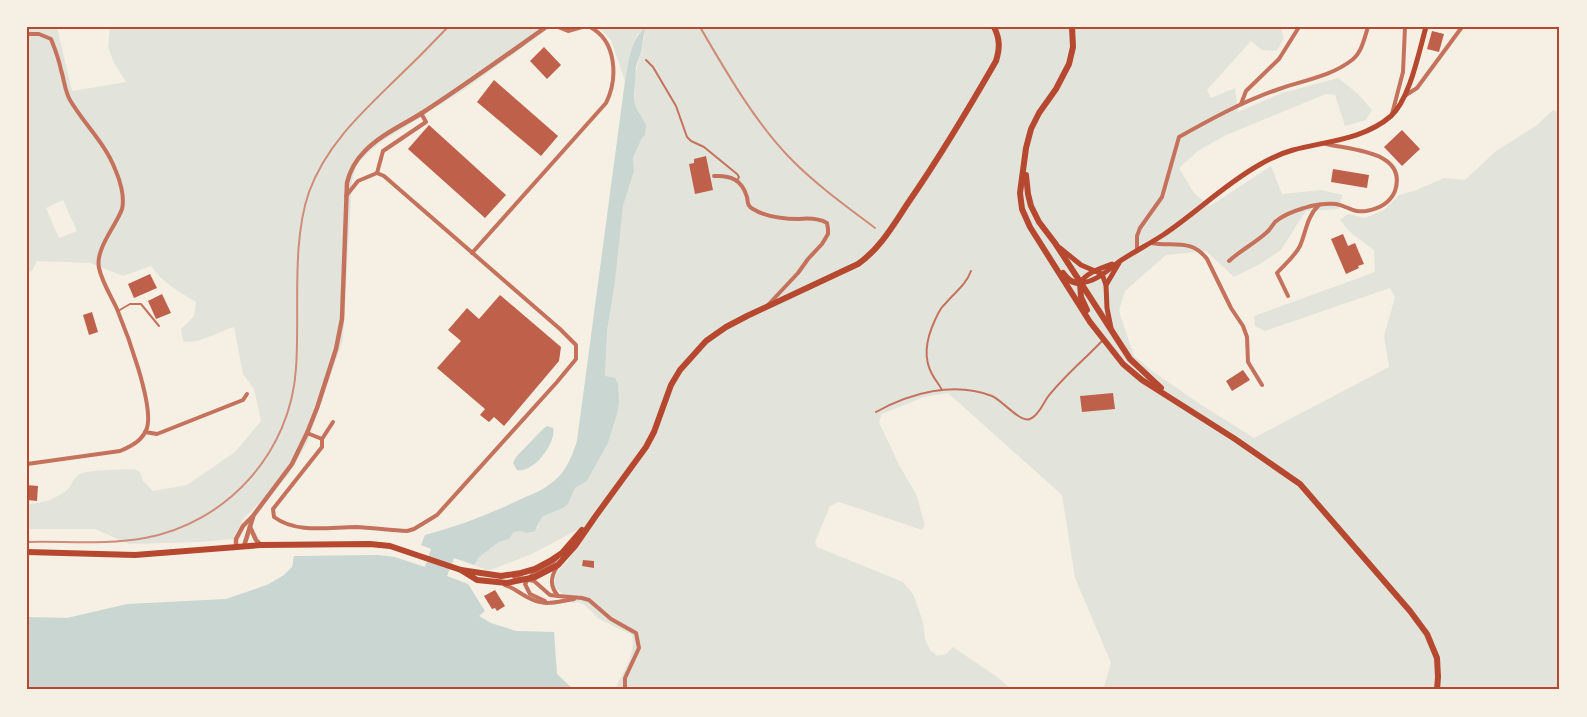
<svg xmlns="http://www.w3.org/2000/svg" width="1587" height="717" font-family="'Sofia Sans Condensed',sans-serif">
	<rect width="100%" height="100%" fill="#f6efe4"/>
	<!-- green -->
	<g fill="#e2e4dc" fill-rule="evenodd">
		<path d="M27 27H57L72 91 126 82 114 63 108 47 110 27H551L465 89 381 142 369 152 357 164 352 181 343 340 308 441 289 474 244 518 233 539 200 542 129 544 95 529H27V504C41 504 60 498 70 487 72 483 74 478 78 475 87 469 121 470 134 469L140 472 143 481 153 491 187 485 235 452 261 421 254 389 243 374 234 327C220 331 197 345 183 341L181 329 194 316 196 302C179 292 163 283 151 266L123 276 90 263 37 261 32 271 27 273ZM63 200 77 231 59 238 46 208Z"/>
		<path d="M598 27H1280L1284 38 1277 51 1262 50 1251 41 1207 90 1211 98 1235 88 1238 112 1282 93 1338 78 1358 94 1372 110 1366 120 1345 126 1335 95 1326 94 1224 136 1198 151 1179 168 1194 193 1210 206 1271 166 1282 194 1321 190 1343 195 1338 209 1306 211 1281 250 1260 264 1234 277 1206 251 1166 255 1125 291 1119 311 1134 356 1152 371 1200 404 1254 438 1389 367 1384 336 1395 297 1390 288 1265 331 1255 326 1254 316 1375 272 1374 250 1351 233 1340 220 1348 214 1365 218 1384 210 1399 195 1414 191 1444 178 1465 180 1496 151 1537 125 1553 110 1560 113V690H1103L1111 663 1075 578 1062 495 948 393 924 397 882 414 879 422 899 465 916 494 925 525 922 530 839 502 830 506 815 542 817 547 903 582 913 594 923 622 925 639 930 650 937 656 946 654 953 647 996 676 1012 690H617L616 687C624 670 636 655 632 635L599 619 585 605 578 602 572 603 555 587C552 571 565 567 572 554 575 547 576 538 577 530L532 554 490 570H486L474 565 479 557 499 542 509 539 514 532 520 530 527 533 538 528 539 522 543 516 568 504 575 488 587 481 608 443 612 427 605 376 607 331 615 282 623 206 634 171 633 158 642 138 640 113 635 105 634 81 645 34 638 33 633 46 625 81 611 40Z"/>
	</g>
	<!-- water -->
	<g fill="#c9d6d2">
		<path d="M645 28 641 52 636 67 634 95 635 105 646 125 645 135 642 138 633 158 634 171 623 206 615 282 607 331 605 376 615 378 618 384 619 400 618 410 608 443 587 481 575 488 568 504 563 508 543 516 539 522 535 531 527 533 520 531 514 532 509 539 499 542 479 557 474 565 454 558 447 576 468 584 485 611 479 616 491 623 516 631 554 632 557 674 574 690H27V617L67 618 127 604 226 599 267 585 284 575 292 567 294 556 378 555 395 557 425 567 431 549 421 545 425 535C459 526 490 514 521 499 533 494 545 489 554 481 567 470 572 456 577 441L625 81C629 63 630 40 645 28Z"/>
		<path d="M547 426 553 428C557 442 533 474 517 470L513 463 516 457 543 429Z"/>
	</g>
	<!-- building -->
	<g fill="#bf614a">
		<polygon points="1432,31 1444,34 1439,52 1427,49"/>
		<polygon points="544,47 561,65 547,79 530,61"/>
		<polygon points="494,80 558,136 541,156 477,102"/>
		<polygon points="429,125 506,195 485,218 408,149"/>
		<polygon points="1402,130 1420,149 1402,166 1384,147"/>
		<polygon points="706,156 713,190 695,194 689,164 694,163 694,159"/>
		<polygon points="1333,169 1369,175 1367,188 1331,182"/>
		<polygon points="1343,234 1348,246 1355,243 1364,264 1358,266 1359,268 1346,274 1331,239"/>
		<polygon points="150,274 157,288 134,298 128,284"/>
		<polygon points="162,294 171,313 156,319 148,301"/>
		<polygon points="500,295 561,347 559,361 504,426 494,417 489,422 480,415 485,409 437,368 461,341 448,330 467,308 479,319"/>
		<polygon points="92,312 98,332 89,335 83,315"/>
		<polygon points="1243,370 1250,380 1232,391 1226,381"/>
		<polygon points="1113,393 1115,409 1082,412 1080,396"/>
		<polygon points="27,485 38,486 37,501 27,500"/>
		<polygon points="583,560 594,561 594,568 582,566"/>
		<polygon points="495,590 505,606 497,611 495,608 492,609 484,596"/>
	</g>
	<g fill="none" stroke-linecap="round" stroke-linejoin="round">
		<!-- service -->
		<g stroke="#c5725c" stroke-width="2">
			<polyline points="646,60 653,67 676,106 687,137 691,141 704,147 737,174 739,177 737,181"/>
			<polyline points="118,311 130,304 141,304 159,326"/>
			<path d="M942 390C939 384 935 380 932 374 922 356 927 337 935 320 938 314 940 308 945 304 954 293 966 285 971 271"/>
			<path d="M876 412C910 393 954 381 992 396 1002 400 1020 423 1030 419 1038 416 1043 404 1047 398 1063 377 1084 360 1102 341"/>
		</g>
		<!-- minor -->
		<g stroke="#c5725c" stroke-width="4">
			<polyline points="558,27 568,31 582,27"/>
			<path d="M27 34H39L51 39C55 49 59 59 61 70 64 79 65 92 70 100 84 124 105 143 115 169 120 180 125 197 122 209 116 226 95 249 99 268 102 282 111 296 117 309 127 333 154 405 147 428 143 440 132 446 120 451L27 464"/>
			<polyline points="1406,95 1417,88 1462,27"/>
			<polyline points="1241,104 1246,91 1279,59 1299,27"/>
			<polyline points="1392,114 1403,72 1405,27"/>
			<polyline points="377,173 383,151 426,122 421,113"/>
			<path d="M714 176C731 175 742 180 747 197 748 202 747 206 753 209 766 217 784 219 799 219 809 218 818 218 827 223L828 229V234L822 244 808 259 798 273 768 305"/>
			<path d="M1151 243C1173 247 1191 238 1207 259L1231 308 1243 326 1247 337 1248 362 1262 385"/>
			<path d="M1137 251V236L1140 228 1162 197 1179 137C1211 119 1244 101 1279 89 1304 80 1330 77 1352 60 1362 52 1364 39 1368 27"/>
			<path d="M472 253 606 103C618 79 617 41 590 27"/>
			<path d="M1229 261C1241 250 1255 243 1266 233 1270 230 1272 226 1275 222 1283 215 1294 211 1304 208 1312 205 1326 203 1336 204 1348 206 1352 213 1366 211 1378 209 1390 203 1395 191 1408 151 1351 150 1326 144"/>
			<path d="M1288 296 1277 273C1285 264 1295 256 1300 246 1306 232 1307 216 1319 205"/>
			<polyline points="145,432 157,434 243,400 247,394"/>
			<path d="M307 433 322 439V447L273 509 274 517C297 534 329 527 356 527 373 528 390 530 407 531L414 529 437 515 557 382 576 359V345L560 329 384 176 377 173 358 181 346 196"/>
			<polyline points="322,439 333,422"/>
			<path d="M557 567C550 578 550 586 558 596L582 598 589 600 611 619 636 633 639 648 625 678V690"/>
			<polyline points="514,577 534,581 550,595 558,596"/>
			<path d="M505 585C514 588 519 593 527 597 545 607 555 602 574 599"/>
			<path d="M545 601 530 594 525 584C533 568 547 571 557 558"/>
		</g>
		<!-- tertiary -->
		<g stroke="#c5725c" stroke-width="4.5">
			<polyline points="250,527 256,540 261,545"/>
			<polyline points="244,546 253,517"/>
			<path d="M236 547V539L243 526 253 516 292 464 307 433 317 408 336 349 342 319 347 183C350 170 355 161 364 152 380 135 403 125 422 113 464 86 505 56 546 27"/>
		</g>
		<!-- secondary -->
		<g stroke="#b5482f" stroke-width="5">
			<polyline points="1060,248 1081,265 1102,274 1106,285"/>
			<path d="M1080 283C1096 282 1108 270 1120 261 1134 252 1149 244 1163 235 1196 213 1225 184 1259 165 1269 159 1282 153 1293 150 1327 141 1363 140 1391 116 1410 99 1419 51 1426 27"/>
			<path d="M1080 283C1087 272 1100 269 1112 264"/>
			<polyline points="1111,328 1107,308 1106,285 1119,263"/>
		</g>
		<!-- trunk -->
		<g stroke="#b5482f" stroke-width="6">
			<polyline points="1072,27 1073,47 1069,64 1056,89 1039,113 1031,129 1026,148 1020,193 1022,209 1030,227 1090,322 1123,364 1142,380 1235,439 1300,484 1410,611 1427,634 1437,658 1438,677 1437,690"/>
			<polyline points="1026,175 1028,194 1031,206 1039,222 1055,243 1130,359 1161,388"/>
			<path d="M1063 273C1068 280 1072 283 1080 283L1081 297 1087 310"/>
			<polyline points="27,552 135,555 261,545 370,544 390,546 461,570 501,576 521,573 535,569 550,561 562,553 582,530"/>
			<path d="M461 570 477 580 507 583 535 577 558 565 575 546 595 517 646 447 654 432 671 385 680 370 706 341 726 327 747 316 858 264C881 248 895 222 910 200 941 155 969 108 996 61 1000 48 1000 39 994 27"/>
		</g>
		<!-- rail -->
		<g stroke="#cf8b77" stroke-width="2">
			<path d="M700 27C725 70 755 122 789 157 815 184 846 206 875 228"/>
			<path d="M27 542C65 541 107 545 145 538 227 523 291 452 296 368 300 313 291 244 309 192 325 148 357 117 390 85 410 66 429 47 448 27"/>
		</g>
	</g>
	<!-- border -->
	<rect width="1587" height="717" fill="none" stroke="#f6efe4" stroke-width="57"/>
	<rect x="28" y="28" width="1530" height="660" fill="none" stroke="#b5482f" stroke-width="2"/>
</svg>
